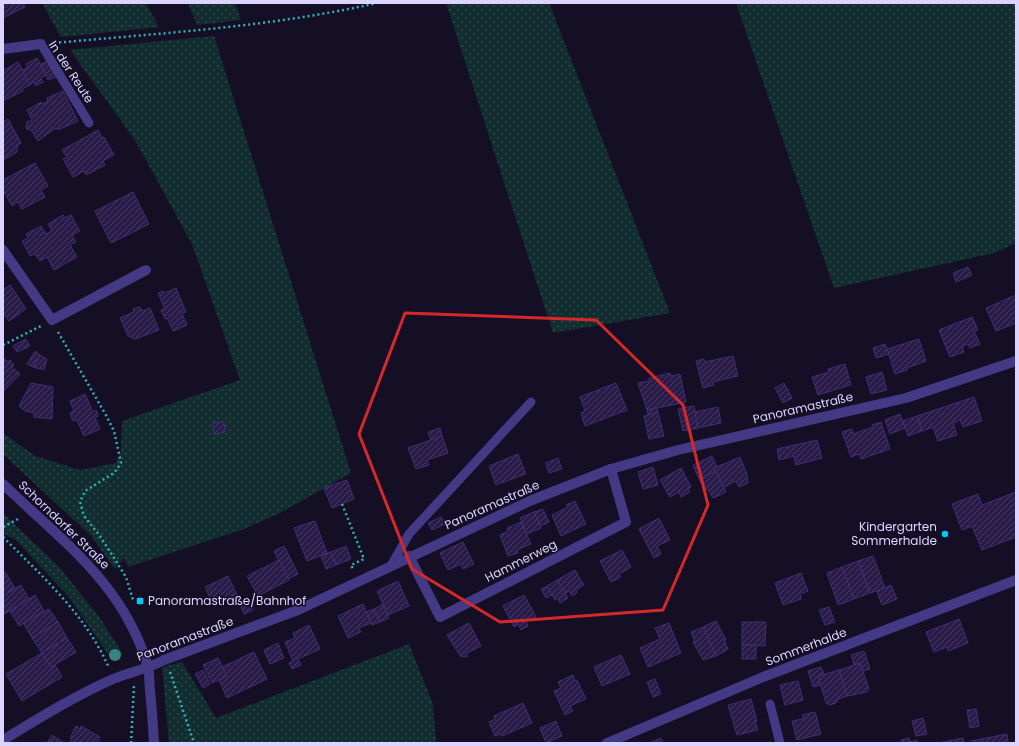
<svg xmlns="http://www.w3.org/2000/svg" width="1019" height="746" font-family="Poppins,sans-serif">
	<defs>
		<pattern id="grass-dots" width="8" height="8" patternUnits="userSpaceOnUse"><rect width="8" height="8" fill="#122d30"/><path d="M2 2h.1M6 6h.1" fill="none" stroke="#344b4f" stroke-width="1.8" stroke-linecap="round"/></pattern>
		<pattern id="building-hatch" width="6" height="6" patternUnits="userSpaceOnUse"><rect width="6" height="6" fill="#281b47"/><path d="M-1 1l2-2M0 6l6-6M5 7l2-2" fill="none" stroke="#473b63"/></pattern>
	</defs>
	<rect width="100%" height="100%" fill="#150f26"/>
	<!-- grass -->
	<g fill="url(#grass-dots)">
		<polygon points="42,3 146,3 159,27 61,37"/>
		<polygon points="188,3 235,3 241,20 197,25"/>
		<polygon points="446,3 549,3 670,313 553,333"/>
		<polygon points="736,3 1016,3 1016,243 994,253 834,288"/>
		<polygon points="214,36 351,473 280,513 244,529 128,567 124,558 115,569 91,536 3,454 3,433 35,456 80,470 116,463 121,451 122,421 240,380 192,244 135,140 70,50"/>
		<polygon points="3,513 60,568 100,618 123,654 110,657 69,597 16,540 3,533"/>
		<polygon points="409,644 433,704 436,743 169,743 162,667 182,662 216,718"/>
	</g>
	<!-- building -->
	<g fill="url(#building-hatch)" stroke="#422c73">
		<polygon points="3,3 23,3 25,7 3,18"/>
		<polygon points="37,58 46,75 41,78 43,82 36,86 34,82 30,85 22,70 28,68 26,64"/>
		<polygon points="48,61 56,77 48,80 41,64"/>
		<polygon points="18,62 30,85 22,89 23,91 3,101 3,68 4,70"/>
		<polygon points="63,91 78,121 60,129 54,129 38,141 31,130 28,130 26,128 27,122 32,120 27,110 41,102 42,104 48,101 47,98"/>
		<polygon points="8,119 21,143 17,146 17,152 3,160 3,122"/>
		<polygon points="98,130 102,138 104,137 114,155 103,161 105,165 86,175 84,171 73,177 63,159 67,157 62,150"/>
		<polygon points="35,163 48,186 41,190 45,197 22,209 18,202 12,206 3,190 3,180"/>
		<polygon points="133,192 149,224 111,243 95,211"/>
		<polygon points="63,215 65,218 71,215 80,231 72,235 76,242 70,245 77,257 54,270 47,257 40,261 35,254 30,256 22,241 28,238 26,234 41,226 46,234 52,231 48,224"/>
		<polygon points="968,267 972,275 956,282 953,273"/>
		<polygon points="10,285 26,309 9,321 3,313 3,290"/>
		<polygon points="176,288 186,312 182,313 187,325 173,331 167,318 165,319 161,310 165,309 158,293 163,291 164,293"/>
		<polygon points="1016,295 1016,323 996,331 986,308"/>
		<polygon points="140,307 142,311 150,308 159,330 135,339 128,336 120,318 134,312 133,309"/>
		<polygon points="972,317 978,330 974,331 980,344 970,348 968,344 962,346 964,352 950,357 939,330"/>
		<polygon points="26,339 30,346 17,352 13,346"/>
		<polygon points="919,339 926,361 907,368 907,370 895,374 887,349"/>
		<polygon points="885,344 889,354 876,358 873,348"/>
		<polygon points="35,351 40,355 33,367 27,364"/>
		<polygon points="40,355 47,359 44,370 33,367"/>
		<polygon points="733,356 738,376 713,382 714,385 703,388 696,361 704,359 705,362"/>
		<polygon points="3,357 8,362 10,360 14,365 12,367 20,374 3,392"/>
		<polygon points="845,364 851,385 818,395 812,377 829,372 828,369"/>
		<polygon points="882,372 887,390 871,394 866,377"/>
		<polygon points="670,373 671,376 680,374 686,402 647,410 638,383 649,381 649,378"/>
		<polygon points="31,383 53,387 52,419 34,417 34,413 25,411 19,406"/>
		<polygon points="616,383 627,410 585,426 581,413 585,411 580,397"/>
		<polygon points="784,383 792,398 783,403 775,388"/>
		<polygon points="85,394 93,412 96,410 98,416 95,418 100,429 84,436 77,420 73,421 70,413 74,411 70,401"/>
		<polygon points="974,397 982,421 963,427 960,420 953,423 957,435 938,441 933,427 922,431 917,416"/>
		<polygon points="694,406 698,428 683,431 678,409"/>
		<polygon points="718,407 721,423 698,428 695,412"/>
		<polygon points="657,408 658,413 648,415 647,410"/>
		<polygon points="658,413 664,436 649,439 644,416"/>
		<polygon points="900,414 905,428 890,434 885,420"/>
		<polygon points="917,416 922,431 908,436 903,421"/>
		<polygon points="224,422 225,432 214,434 213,423"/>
		<polygon points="881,422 890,449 861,459 859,454 851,457 842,432 852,429 853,434 873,427 872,425"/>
		<polygon points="440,428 442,436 431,440 428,432"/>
		<polygon points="442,436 448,453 427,460 429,465 416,469 408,448"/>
		<polygon points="817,440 822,458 796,465 794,456 779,460 777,449"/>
		<polygon points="518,454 526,474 496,485 489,466"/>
		<polygon points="712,456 717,467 714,468 716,471 699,479 693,465"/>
		<polygon points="740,457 747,474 748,483 739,487 736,481 724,487 714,468"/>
		<polygon points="558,458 562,469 549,473 546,463"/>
		<polygon points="653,467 658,485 643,489 638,472"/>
		<polygon points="681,468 691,487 688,489 690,492 681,497 679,492 670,497 660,480"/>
		<polygon points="716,471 726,492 713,498 708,489 705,490 699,479"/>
		<polygon points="347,480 354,499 332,508 324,488"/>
		<polygon points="1016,492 1016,537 982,550 972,526 962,530 952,504 978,494 982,505"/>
		<polygon points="575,501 586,524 561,536 552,515 568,507 566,505"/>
		<polygon points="543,509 549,522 540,526 534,512"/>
		<polygon points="534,512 541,528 527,534 520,518"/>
		<polygon points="441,517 445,524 432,530 428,523"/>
		<polygon points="659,518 670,540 657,546 661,554 654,558 639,529"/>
		<polygon points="315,521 327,553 307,561 294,528"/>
		<polygon points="521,522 531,544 517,550 518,553 508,556 500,535 508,531 507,528"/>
		<polygon points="463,542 474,564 463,569 461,564 448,570 440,553"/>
		<polygon points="284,546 298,574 288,579 274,551"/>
		<polygon points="346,546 351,559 336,565 331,552"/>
		<polygon points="622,550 631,567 619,574 621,577 611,582 600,561"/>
		<polygon points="331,552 336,565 326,569 321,556"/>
		<polygon points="873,556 885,588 870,593 858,561"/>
		<polygon points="279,560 289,580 258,596 247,576"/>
		<polygon points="858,561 870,593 854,599 842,567"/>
		<polygon points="842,567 854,599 838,605 827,573"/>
		<polygon points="575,570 584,585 576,590 577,593 572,596 569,591 566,593 557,580"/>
		<polygon points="5,572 15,588 3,596 3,574"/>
		<polygon points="801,573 808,591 800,594 801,599 783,605 775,583"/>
		<polygon points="228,576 237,595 214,606 205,587"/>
		<polygon points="557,580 568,598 560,603 558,598 555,600 547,586"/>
		<polygon points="398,581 409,606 388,615 377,591"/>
		<polygon points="21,585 29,599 4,614 3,596"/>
		<polygon points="891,585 897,599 882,605 877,591"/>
		<polygon points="547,586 552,595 546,598 541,589"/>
		<polygon points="35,595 44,611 19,626 10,611"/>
		<polygon points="524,595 536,617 526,622 528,626 521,630 518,624 514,627 503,606"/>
		<polygon points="250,603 253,610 244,614 241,607"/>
		<polygon points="363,604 371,623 359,628 361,632 348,638 338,616"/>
		<polygon points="383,604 389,618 380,622 374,609"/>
		<polygon points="829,607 835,622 825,625 819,610"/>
		<polygon points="49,609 58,622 32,638 23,623"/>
		<polygon points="374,609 380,622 372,625 366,612"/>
		<polygon points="959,619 968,643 948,651 947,647 934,652 926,632"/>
		<polygon points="716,621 726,640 724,640 728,649 716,656 703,627"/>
		<polygon points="58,622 67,638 42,653 32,638"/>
		<polygon points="742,622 766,622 765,646 742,645"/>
		<polygon points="469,623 481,646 467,653 467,657 460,656 447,635"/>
		<polygon points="669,623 681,653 648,667 640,648 660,639 655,628"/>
		<polygon points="309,625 320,649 298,659 301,665 292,669 289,663 293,661 285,642 295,638 293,633"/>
		<polygon points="703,627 716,656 703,660 693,642 695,642 691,632"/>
		<polygon points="67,638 76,652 51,667 42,653"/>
		<polygon points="278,643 284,658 270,664 264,650"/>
		<rect x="742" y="645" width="14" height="14"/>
		<polygon points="864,651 870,669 863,671 860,663 854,665 851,655"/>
		<polygon points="254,652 267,679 227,698 219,680 227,676 222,667"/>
		<polygon points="42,653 51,667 55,665 62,677 22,701 6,674"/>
		<polygon points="621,655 630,674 602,686 594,667"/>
		<polygon points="218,658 227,676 212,683 203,665"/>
		<polygon points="860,663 869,689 867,692 847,696 839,670"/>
		<polygon points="821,667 824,674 818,676 821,685 813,687 808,671"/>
		<polygon points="203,670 210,684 203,688 195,674"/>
		<polygon points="839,670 847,696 838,699 836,703 830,705 826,703 818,676"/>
		<polygon points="573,675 575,681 577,680 586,699 570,706 573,711 565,715 554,691 561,688 558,682"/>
		<polygon points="655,679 661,694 653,697 647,682"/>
		<polygon points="798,681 803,700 785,705 780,685"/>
		<polygon points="751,699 757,721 755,721 758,730 737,735 728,705"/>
		<polygon points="523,703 532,723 502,736 501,734 495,736 489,722 495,719 494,716"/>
		<polygon points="976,709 979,726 970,728 967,710"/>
		<polygon points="815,712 821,734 797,740 792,721 803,719 802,715"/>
		<polygon points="923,718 927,734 916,736 912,721"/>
		<polygon points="556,721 562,736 546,743 540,728"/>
		<polygon points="76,726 80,729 81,726 100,737 97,743 70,743 72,739 70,738"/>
		<polygon points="1007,734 1008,743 971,743 971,741"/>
		<polygon points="52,735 64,743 47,743"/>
		<polygon points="661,738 663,743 649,743"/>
		<polygon points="909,738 910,742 917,740 918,743 902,743 901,740"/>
		<polygon points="963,738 964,743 939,743"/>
	</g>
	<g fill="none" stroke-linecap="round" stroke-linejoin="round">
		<!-- path -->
		<g stroke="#2eb2b8" stroke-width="2.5" stroke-dasharray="2 3" stroke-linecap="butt">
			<path d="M54 43C162 33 271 27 377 3"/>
			<polyline points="58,332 107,417 114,431 121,463 114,473 85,491 80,502 84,516 100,536 126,577 133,600"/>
			<polyline points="3,345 41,326"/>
			<polyline points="342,504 364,559 351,565 353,569"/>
			<polyline points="3,527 20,518"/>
			<path d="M3 537C43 577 86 615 109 668"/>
			<polyline points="170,672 194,743"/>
			<polyline points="131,743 134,685"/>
		</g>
		<!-- service -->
		<g stroke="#443985" stroke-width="9">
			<polyline points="41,44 89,123"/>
			<polyline points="392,564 409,534 531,402"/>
			<polyline points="770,704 780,743"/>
		</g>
		<!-- minor -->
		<g stroke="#443985" stroke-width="10">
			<polyline points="3,49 41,44"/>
			<polyline points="3,250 52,320 146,270"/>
			<polyline points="409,556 440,617 626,522 611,469"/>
			<path d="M3 740C39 718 75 696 113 679 130 672 148 669 164 660L298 610 532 500 611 469 678 450 906 398 1016 361"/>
			<polyline points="607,743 763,677 1016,580"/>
		</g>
		<!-- tertiary -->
		<path stroke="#443985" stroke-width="10" d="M3 484C62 541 124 584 148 667 150 675 149 684 150 691 152 709 153 726 154 743"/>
	</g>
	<!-- trees -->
	<circle fill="#3d8282" cx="115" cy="655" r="6"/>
	<!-- marked area -->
	<path fill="none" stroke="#d62828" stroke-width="3" stroke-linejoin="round" d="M405 313 596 320 683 405 708 505 663 610 500 622 412 569 359 434Z"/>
	<!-- markers -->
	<g fill="#00c9fe" stroke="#150f26" stroke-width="1.5">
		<circle cx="945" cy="534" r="4"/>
		<rect x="136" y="597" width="8" height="8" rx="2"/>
	</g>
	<g text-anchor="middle" stroke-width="3" stroke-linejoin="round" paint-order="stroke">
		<!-- street labels -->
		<g font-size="12" fill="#ddd3ff" stroke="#150f26">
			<text transform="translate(71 72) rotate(57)" y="4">In der Reute</text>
			<text transform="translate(803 408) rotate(-13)" y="4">Panoramastraße</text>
			<text transform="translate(492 505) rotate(-24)" y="4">Panoramastraße</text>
			<text transform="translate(64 525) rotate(44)" y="4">Schorndorfer Straße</text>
			<text transform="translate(521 561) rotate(-27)" y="4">Hammerweg</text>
			<text transform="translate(185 639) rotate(-21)" y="4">Panoramastraße</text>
			<text transform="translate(806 647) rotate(-21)" y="4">Sommerhalde</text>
		</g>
		<!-- poi labels -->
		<g font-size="12" fill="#ddd3ff" stroke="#150f26" text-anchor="end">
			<text x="937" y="531">Kindergarten<tspan x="937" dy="14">Sommerhalde</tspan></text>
			<text x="148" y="605" text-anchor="start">Panoramastraße/Bahnhof</text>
		</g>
	</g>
	<!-- border -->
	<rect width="1019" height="746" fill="none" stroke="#ddd3ff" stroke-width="8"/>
</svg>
